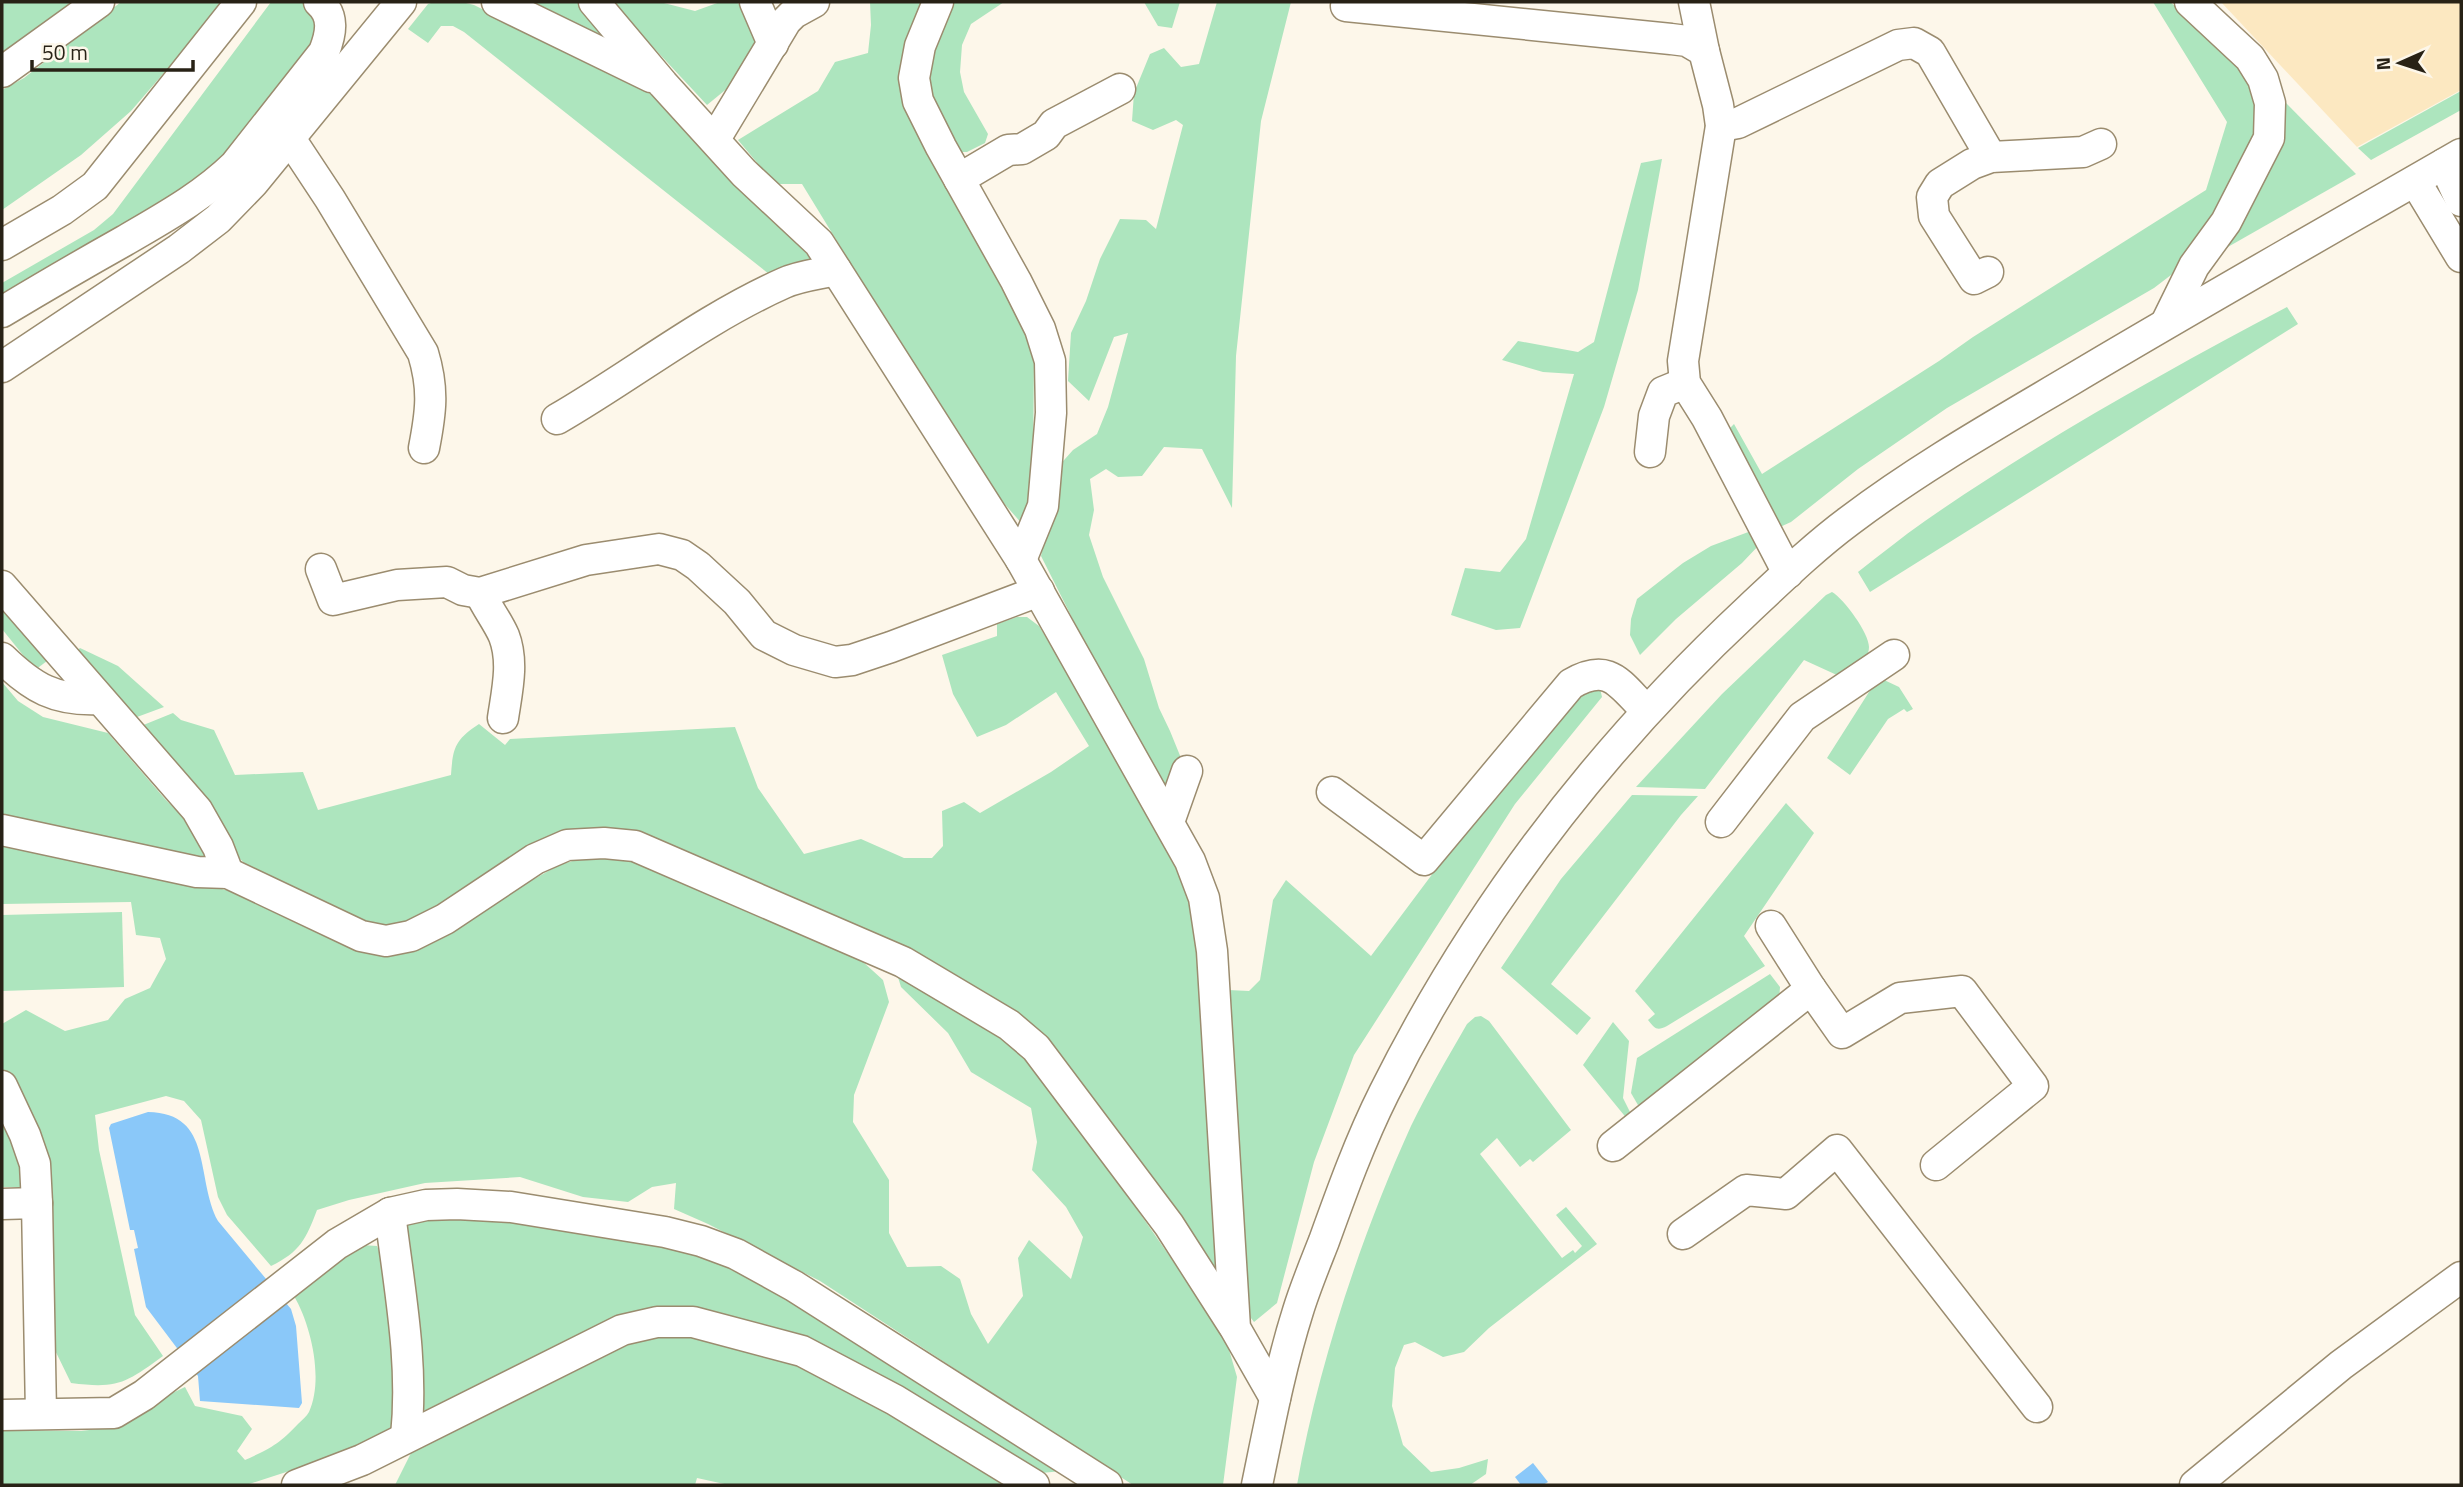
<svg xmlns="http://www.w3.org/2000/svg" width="2463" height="1487" font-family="'Titillium Web',sans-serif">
	<rect width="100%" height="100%" fill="#fdf7ea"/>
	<!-- built -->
	<polygon fill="#fce8c1" points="2221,2 2461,2 2461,90 2357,147"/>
	<!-- green -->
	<g fill="#ade5be">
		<polygon points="2,2 76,2 2,57"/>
		<polygon points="121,2 225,2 131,111 81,155 2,210 2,90 24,78"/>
		<polygon points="271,2 306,2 316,18 318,37 230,160 2,305 2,283 94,230 113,214"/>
		<polygon points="434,2 462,2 474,5 646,91 671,109 760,201 815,263 774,278 464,32 453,26 441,26 428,43 408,29 428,4"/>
		<polygon points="528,2 579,2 603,26 609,45"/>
		<polygon points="611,2 660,2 695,11 720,2 736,2 752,13 759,40 746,73 707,105"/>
		<polygon points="870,2 922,2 911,44 945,181 1021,324 1034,355 1033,472 1023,525 1002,501 898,348 881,313 802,184 775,184 738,140 818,91 835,62 868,53 871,25"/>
		<polygon points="949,2 1004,2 971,24 962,45 960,72 964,92 988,134 985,143 967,152 959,152 929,101 927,51"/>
		<polygon points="1144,2 1180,2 1172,28 1158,26"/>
		<polygon points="1217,2 1291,2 1261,121 1236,356 1232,508 1202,449 1164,447 1142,476 1118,477 1106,469 1090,479 1094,510 1089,535 1103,577 1144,659 1159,708 1170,731 1181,758 1178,776 1163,786 1123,719 1041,556 1050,517 1057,468 1073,450 1097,434 1108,407 1128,333 1114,337 1089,401 1068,381 1071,333 1086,301 1100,259 1120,219 1146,220 1156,229 1183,125 1176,120 1153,130 1132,121 1134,93 1150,54 1164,48 1181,67 1199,64"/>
		<polygon points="2153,2 2170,2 2235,56 2255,91 2261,136 2188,262 2154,288 1947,408 1858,469 1791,522 1780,527 1728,430 1734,424 1762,474 1939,361 1973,337 2206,190 2227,122"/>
		<polygon points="2461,91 2461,110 2371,160 2358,148"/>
		<polygon points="2283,100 2356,174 2212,256"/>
		<polygon points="1662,159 1638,290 1604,407 1520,628 1496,630 1451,615 1465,568 1500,572 1526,539 1574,374 1543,372 1502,360 1518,341 1578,352 1594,342 1641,163"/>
		<path d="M2287 307 2298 324 1870 592 1858 572C1880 555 1902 537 1925 521 2040 441 2164 372 2287 307Z"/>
		<polygon points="1751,531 1760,544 1742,563 1676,619 1640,655 1630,635 1631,619 1637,599 1683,563 1711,546"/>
		<path d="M1832 592C1844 599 1869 633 1869 647 1869 654 1864 662 1861 668L1839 676 1804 660 1705 789 1636 787 1722 694 1826 595Z"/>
		<polygon points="2,598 51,658 35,670 2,629"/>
		<path d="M1017 617H1027L1039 626 1159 824 1195 913 1223 1281 1044 1045 914 958 668 844 606 831 447 908 377 931 248 866 233 853 136 728 173 713 181 720 214 730 235 775 303 772 318 810 451 775C453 747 455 740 479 724L505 745 510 739 735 727 758 788 804 854 861 839 904 858H932L943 846 942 811 964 802 980 813 1051 772 1089 746 1056 692 1006 725 977 737 953 694 942 655 997 636V624Z"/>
		<polygon points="80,648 118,666 164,707 129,720 71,656"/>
		<polygon points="1882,679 1899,687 1913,709 1907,712 1904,709 1888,719 1850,775 1827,758 1869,692"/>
		<polygon points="2,682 18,701 43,717 108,733 165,799 198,832 205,854 204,861 2,822"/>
		<polygon points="1599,684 1602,697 1515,804 1354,1055 1314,1162 1277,1303 1254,1322 1241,1305 1228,990 1249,991 1260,980 1273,900 1286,880 1371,956 1469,825 1588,686"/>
		<polygon points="1632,795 1698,796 1681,815 1551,984 1591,1018 1577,1035 1501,968 1561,879"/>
		<path d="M1786 803 1814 833 1744 936 1765 966 1667 1026C1657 1031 1655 1029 1648 1020L1655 1014 1635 991Z"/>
		<path d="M2 840 151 872 255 897 355 945 460 921 559 865 583 858 606 855 639 862 747 904 862 961 883 980 889 1002 854 1095 853 1122 889 1180V1233L907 1267 941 1266 960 1279 971 1314 988 1344 1023 1296 1018 1258 1029 1240 1071 1279 1083 1237 1066 1207 1032 1170 1037 1142 1031 1108 971 1072 948 1033 901 987 897 974 1015 1040 1039 1068 1225 1336 1237 1377 1223 1485H1133L820 1281 708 1224 674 1209 676 1183 652 1187 628 1202 583 1197 520 1177 425 1183 349 1200 317 1210C306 1239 300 1252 271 1266L227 1215 218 1197 201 1120 184 1101 166 1096 95 1115 99 1150 135 1315 163 1356C126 1383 118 1389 71 1383L51 1342 48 1222 2 1072V1024L26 1010 65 1031 108 1020 125 999 150 988 166 959 160 938 136 935 131 902 2 904Z"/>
		<polygon points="122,912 124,987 2,991 2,915"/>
		<polygon points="1770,974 1780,987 1779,1000 1642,1112 1631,1093 1637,1058"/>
		<path d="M1481 1016 1489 1021 1571 1130 1533 1162 1530 1159 1520 1167 1497 1138 1480 1154 1562 1258 1573 1250 1575 1253 1582 1246 1556 1215 1566 1207 1597 1244 1489 1328 1464 1352 1443 1357 1415 1342 1404 1345 1395 1368 1392 1406 1403 1445 1431 1472 1459 1468 1488 1459 1486 1474 1470 1485H1297C1318 1366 1361 1236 1411 1126 1428 1091 1448 1057 1467 1024L1475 1017Z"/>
		<polygon points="1613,1022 1629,1041 1623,1098 1634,1120 1628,1120 1583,1065"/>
		<polygon points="2,1119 24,1169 24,1187 2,1187"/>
		<polygon points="431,1217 512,1221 682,1249 725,1263 731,1270 789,1294 1062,1471 1031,1474 695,1315 437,1412 419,1409 405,1231 410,1221"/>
		<path d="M362 1245 377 1246 388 1273 401 1401 391 1428 366 1446 246 1485H2V1430L81 1431 114 1427 162 1398 185 1387 195 1406 242 1416 252 1429 237 1451 245 1460C271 1448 278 1445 298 1424 302 1420 307 1416 309 1412 324 1379 311 1325 294 1296Z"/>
		<polygon points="689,1330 796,1358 1009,1485 729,1485 697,1478 695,1485 395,1485 414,1447 626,1339"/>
	</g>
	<!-- water -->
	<g fill="#8ac8f9">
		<path d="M148 1112C214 1113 195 1178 218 1221L291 1309 296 1326 302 1403 299 1408 200 1401 198 1376 146 1307 134 1249 138 1248 134 1230H130L109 1128 111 1124Z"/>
		<polygon points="1533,1463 1548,1482 1543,1485 1521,1485 1515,1477"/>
	</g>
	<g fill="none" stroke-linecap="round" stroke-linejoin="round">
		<!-- minor casing -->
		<g stroke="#9b8c6f" stroke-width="33">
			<g id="minor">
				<polyline points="497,2 651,77"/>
				<polyline points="594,2 663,84 744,173 819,243 1021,560 1190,861 1204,898 1212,951 1235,1328 1275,1398"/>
				<polyline points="755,2 773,44"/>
				<polyline points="938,2 920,46 914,78 918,101 941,147 1016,281 1040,329 1050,361 1051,413 1043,506 1021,560"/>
				<polyline points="1694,2 1704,51"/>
				<polyline points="1346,6 1671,39 1687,41 1704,51 1718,105 1721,126 1683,361 1685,383 1707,418 1788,573"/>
				<polyline points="2,72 99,2"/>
				<polyline points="1721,126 1738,123 1898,45 1914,43 1930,52 1991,157"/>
				<path d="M289 137 330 199 423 353C434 389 431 412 424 448"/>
				<polyline points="715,139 786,21 794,13 814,2"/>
				<polyline points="2444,164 2461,201"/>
				<polyline points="959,179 1008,150 1022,149 1046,135 1054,124 1120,89"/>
				<polyline points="2415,181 2461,257"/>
				<polyline points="2,245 62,210 95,186 241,2"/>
				<polyline points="1988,272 1974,279 1934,216 1932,197 1940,184 1972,164 1991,157 2083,152 2101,144"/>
				<path d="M2 312C42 288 83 264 124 241 163 218 202 197 235 165L324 52C331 34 335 16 319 2"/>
				<polyline points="2166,323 2194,266 2226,222 2269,138 2270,103 2263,79 2250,58 2190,2"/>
				<polyline points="2,367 179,249 218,219 253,183 401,2"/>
				<path d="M557 419C633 375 703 319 784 283 799 276 819 274 836 270"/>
				<polyline points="1650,452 1654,416 1663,392 1685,383"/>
				<polyline points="321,569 333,600 397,585 447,582 463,590 480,593 586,560 659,549 682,555 698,566 737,602 764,635 794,650 835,662 852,660 891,647 1039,591"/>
				<polyline points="2,586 197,810 218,847 228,873"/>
				<path d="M480 593C487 608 498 622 504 636 514 662 507 691 503 718"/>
				<path d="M2 658C33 688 55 701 99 699"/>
				<path d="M1332 792 1424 860 1571 684C1610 661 1620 685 1646 710"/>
				<polyline points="1169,822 1187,771"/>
				<polyline points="1721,822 1802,717 1894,655"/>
				<polyline points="2,830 197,872 228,873 361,936 386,941 411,936 445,919 535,859 567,845 604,843 635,846 903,962 1009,1025 1036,1048 1169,1225 1233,1325"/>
				<polyline points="1771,926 1811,989"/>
				<polyline points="2,1086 25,1135 35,1164 37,1203"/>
				<polyline points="1613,1146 1811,989 1842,1033 1900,998 1962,991 2033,1086 1936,1165"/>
				<polyline points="2,1204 37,1203 41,1413"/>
				<path d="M390 1213C399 1288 414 1362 406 1437"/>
				<polyline points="1683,1234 1746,1190 1786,1194 1837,1150 2037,1407"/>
				<polyline points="2,1415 114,1413 144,1395 337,1244 390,1213 426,1205 457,1204 511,1207 665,1232 701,1241 736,1254 794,1286 1107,1485"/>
				<polyline points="297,1485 362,1460 622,1330 657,1322 693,1322 802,1351 895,1400 1034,1485"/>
				<path d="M1257 1485C1269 1427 1280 1368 1298 1311 1305 1288 1315 1264 1324 1241 1342 1191 1360 1141 1384 1093 1475 910 1601 747 1750 608 1782 578 1814 547 1849 521 1919 468 1995 425 2071 380 2200 303 2331 229 2461 154"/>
				<polyline points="2195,1485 2341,1365 2461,1277"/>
			</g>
		</g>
		<!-- minor -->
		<use href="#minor" stroke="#fff" stroke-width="30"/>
	</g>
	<!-- border -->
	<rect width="2463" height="1487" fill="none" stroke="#282216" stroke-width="7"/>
	<!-- north arrow -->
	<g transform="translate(2400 63) rotate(267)" stroke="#fdf7ea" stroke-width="5" paint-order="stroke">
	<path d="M0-5L12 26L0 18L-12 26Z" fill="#282216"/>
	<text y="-10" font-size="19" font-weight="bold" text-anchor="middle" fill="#282216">N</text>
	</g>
	<!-- scale -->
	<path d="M32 60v10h161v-10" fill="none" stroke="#282216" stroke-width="3.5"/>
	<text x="42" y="60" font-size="21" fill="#282216" stroke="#fdf7ea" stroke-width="5" paint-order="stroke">50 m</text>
</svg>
